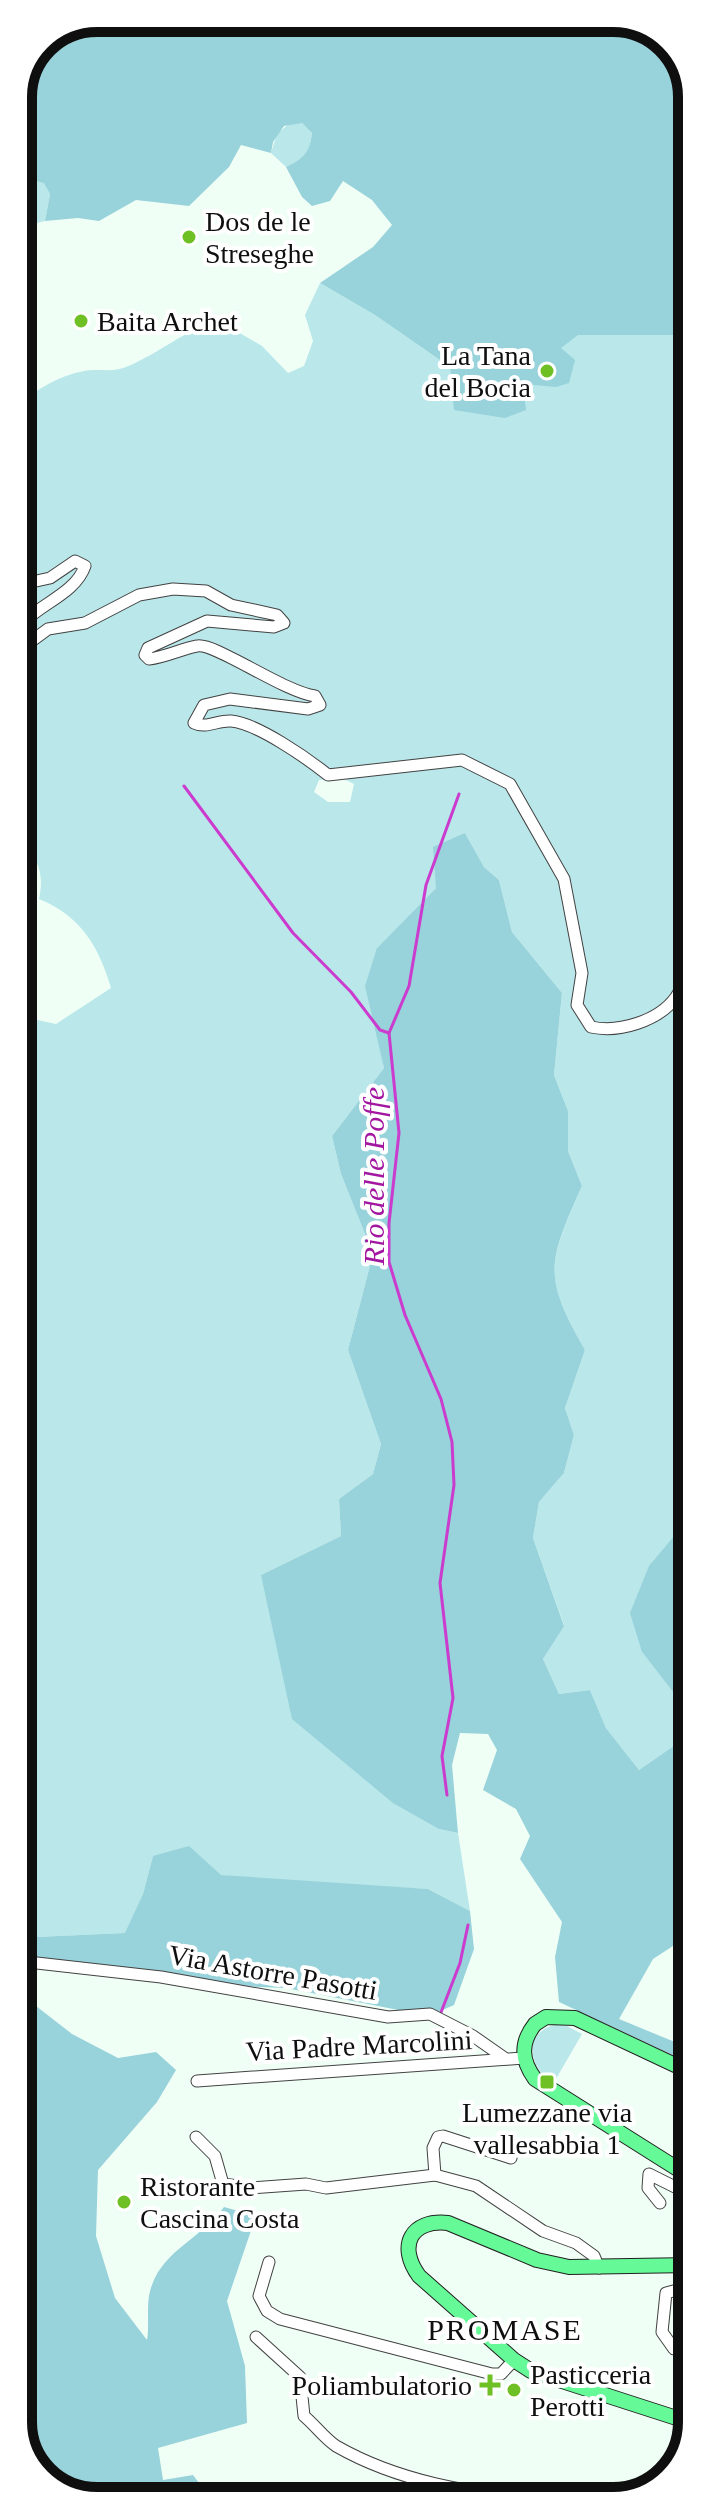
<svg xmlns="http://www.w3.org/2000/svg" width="710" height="2519" font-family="'Times New Roman',serif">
	<rect width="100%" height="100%" fill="#f0fff6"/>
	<!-- green -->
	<g fill="#b9e7ea" fill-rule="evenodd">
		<path d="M290 123H302L312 133C310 152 303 159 286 167L271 153 277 134Z"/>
		<polygon points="18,176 44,182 50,194 45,221 18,228"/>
		<path d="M320 283 375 315 450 367 453 394 521 371 578 335H691V1277L675 1314 684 1366 691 1373V1516L642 1652 676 1696 675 1745 639 1770 606 1728 590 1690 559 1694 543 1659 564 1625 533 1538 539 1502 564 1473 574 1435 565 1408 585 1350C542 1276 548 1263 582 1186L568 1151V1111L554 1075 562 993 512 932 499 880 484 867 465 833 436 888 377 948 376 1027 384 1068 332 1136 341 1174 373 1254 348 1350 381 1444 373 1474 339 1499 341 1536 261 1575 273 1617 439 1829 458 1833 470 1911 428 1889 269 1881 221 1875 153 1856 143 1894 126 1933 36 1937 19 1928V1016L56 1024 111 988C99 947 81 916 39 899 44 876 40 857 19 843L18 763 26 747 18 742V404C39 389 57 376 84 371 97 368 113 373 126 367 159 354 185 329 219 321L262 346 288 373 304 366 313 341 305 315ZM340 777 354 784 350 802H328L314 792 319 780Z"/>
		<path d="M554 2025 567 2026 582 2034 553 2084C530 2068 521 2035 554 2025Z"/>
	</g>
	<!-- forest -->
	<g fill="#98d2db">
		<path d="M97 18 623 19 666 38 690 81 691 335H578L561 348 575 360 569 383 556 387 523 384 526 410 505 418 454 410 450 367 375 315 320 283 373 247 392 225 372 200 343 181 330 201 312 206 302 197 286 167C303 159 310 152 312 133L302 123 284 126 273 142 271 153 241 145 229 167 189 206 136 200 99 221 78 218 45 221 50 194 44 183 18 176V96L41 41Z"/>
		<path d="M465 833 484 867 499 880 512 932 562 993 554 1075 568 1111V1151L582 1186C548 1262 542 1276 585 1350L565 1408 574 1435 564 1473 539 1502 533 1538 564 1626 543 1659 559 1694 590 1690 606 1728 639 1770 675 1745 676 1696 642 1652 630 1613 649 1566 691 1516 692 1948 673 1946 653 1959 619 2019 687 2047 692 2051V2064L559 2002 555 1957 562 1922 520 1859 530 1836 516 1809 483 1790 497 1750 488 1734 460 1733 452 1765 458 1833 439 1829 393 1803 292 1719 261 1575 341 1536 339 1499 373 1474 381 1444 348 1350 373 1254 341 1174 332 1136 384 1068 365 986 377 948 436 888 433 847Z"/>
		<polygon points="691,1277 691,1373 684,1366 675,1314"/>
		<polygon points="189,1846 221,1875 428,1889 470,1911 474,1949 454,2005 429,2016 286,1988 207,1985 102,1972 19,1967 19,1928 36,1937 125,1933 143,1894 153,1856"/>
		<path d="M19 1977 27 1999 72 2034 118 2058 156 2052 176 2070 157 2102 98 2170 96 2236 115 2298 147 2340C150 2324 145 2302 152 2285 164 2250 203 2237 224 2207L256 2216 227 2301 245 2366 247 2423 158 2448 163 2480 193 2475 212 2500H87L44 2481 20 2438Z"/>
	</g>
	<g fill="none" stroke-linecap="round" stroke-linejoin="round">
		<!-- stream -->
		<g stroke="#cb3bce" stroke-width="3">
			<polyline points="184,786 293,933 351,992 380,1030 389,1033"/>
			<polyline points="447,1795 442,1756 453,1698 440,1583 454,1485 452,1442 441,1399 405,1315 389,1262 389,1223 399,1133 389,1033 409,986 426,885 459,794"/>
			<polyline points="440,2015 460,1963 468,1925"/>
		</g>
		<!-- minor casing -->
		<g stroke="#424242" stroke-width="13">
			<g id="minor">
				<path d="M18 585 50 578 75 561 85 566C75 595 36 605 18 628"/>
				<path d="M18 651 48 629 85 623 139 595 173 589 206 591 231 605 277 615 284 623 274 627 207 621 148 648 145 655 149 659C166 657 181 649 197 646 214 642 284 692 315 696L320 705 308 709 230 699 204 705 194 723C206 729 218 720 231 721 257 723 308 759 328 775L462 760 510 784 564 879 582 973 577 1005 591 1027C619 1033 659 1021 676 997 685 985 684 968 691 956"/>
				<polyline points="19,1961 161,1977 388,2017 430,2014 473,2036 506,2059"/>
				<polyline points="197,2081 524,2058"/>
				<polyline points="196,2137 215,2156 223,2184 252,2188 306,2184 326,2188 435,2175 476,2186 543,2231 576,2243 594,2256 599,2268"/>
				<polyline points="435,2175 433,2148 438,2137 443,2136 511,2158"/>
				<polyline points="660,2203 648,2188 649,2174 677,2188 692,2180"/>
				<polyline points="269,2262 259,2296 267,2311 280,2319 492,2374 501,2374 514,2360"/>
				<polyline points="692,2286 666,2293 662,2332 674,2349 692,2347"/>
				<path d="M256 2337 300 2377 304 2416C315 2425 324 2438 336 2446 399 2482 470 2493 540 2500"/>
				<polyline points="676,2468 676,2452 683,2449"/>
			</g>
		</g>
		<!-- major casing -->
		<g stroke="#202020" stroke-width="16">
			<g id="major">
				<path d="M692 2073 575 2018 546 2017 535 2024C520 2043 521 2060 535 2079L692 2178"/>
				<path d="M692 2265 569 2267 537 2260 448 2223C411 2219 397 2246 419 2276L514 2360 531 2371 692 2423"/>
			</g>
		</g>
		<!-- minor -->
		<use href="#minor" stroke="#fff" stroke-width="11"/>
		<!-- major -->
		<use href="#major" stroke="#66f997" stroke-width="14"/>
	</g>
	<!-- markers -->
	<g fill="#6ec025" stroke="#fff" stroke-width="3">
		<circle cx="189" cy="237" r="8"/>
		<circle cx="81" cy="321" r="8"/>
		<circle cx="547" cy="371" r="8"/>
		<rect x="539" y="2074" width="16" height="16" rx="4"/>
		<circle cx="124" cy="2202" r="8"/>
		<path d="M486 2373h8v8h8v8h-8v8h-8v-8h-8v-8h8z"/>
		<circle cx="514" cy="2390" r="8"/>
	</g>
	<g text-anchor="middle" stroke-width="8" stroke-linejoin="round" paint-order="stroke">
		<!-- poi labels -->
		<g font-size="28" fill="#0f0f0f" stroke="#fff" text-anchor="start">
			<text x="205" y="231">Dos de le<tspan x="205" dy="32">Streseghe</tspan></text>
			<text x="97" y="331">Baita Archet</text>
			<text x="531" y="365" text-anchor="end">La Tana<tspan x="531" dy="32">del Bocia</tspan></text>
			<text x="547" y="2122" text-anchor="middle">Lumezzane via<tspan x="547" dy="32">vallesabbia 1</tspan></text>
			<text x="140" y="2196">Ristorante<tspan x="140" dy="32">Cascina Costa</tspan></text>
			<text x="530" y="2384">Pasticceria<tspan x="530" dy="32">Perotti</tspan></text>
			<text x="472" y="2395" text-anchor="end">Poliambulatorio</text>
		</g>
		<!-- street labels -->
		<g font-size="28" fill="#0f0f0f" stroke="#fff">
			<text transform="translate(273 1972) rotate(10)" y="10">Via Astorre Pasotti</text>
			<text transform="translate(359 2045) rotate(-3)" y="10">Via Padre Marcolini</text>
		</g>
		<!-- water labels -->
		<g font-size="30" font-style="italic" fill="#a216a0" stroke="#fff">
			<text transform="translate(374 1176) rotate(-90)" y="10">Rio delle Poffe</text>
		</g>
		<!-- neighbourhood labels -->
		<g font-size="30" letter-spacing="2" fill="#0f0f0f" stroke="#fff">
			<text x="505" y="2340">PROMASE</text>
		</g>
	</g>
	<!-- crop -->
	<path d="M0 0H710V2519H0ZM97 32H613A65 65 0 0 1 678 97V2422A65 65 0 0 1 613 2487H97A65 65 0 0 1 32 2422V97A65 65 0 0 1 97 32Z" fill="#fff" fill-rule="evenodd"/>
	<path fill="none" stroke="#0f0f0f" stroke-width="10" d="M97 32H613A65 65 0 0 1 678 97V2422A65 65 0 0 1 613 2487H97A65 65 0 0 1 32 2422V97A65 65 0 0 1 97 32Z"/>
</svg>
